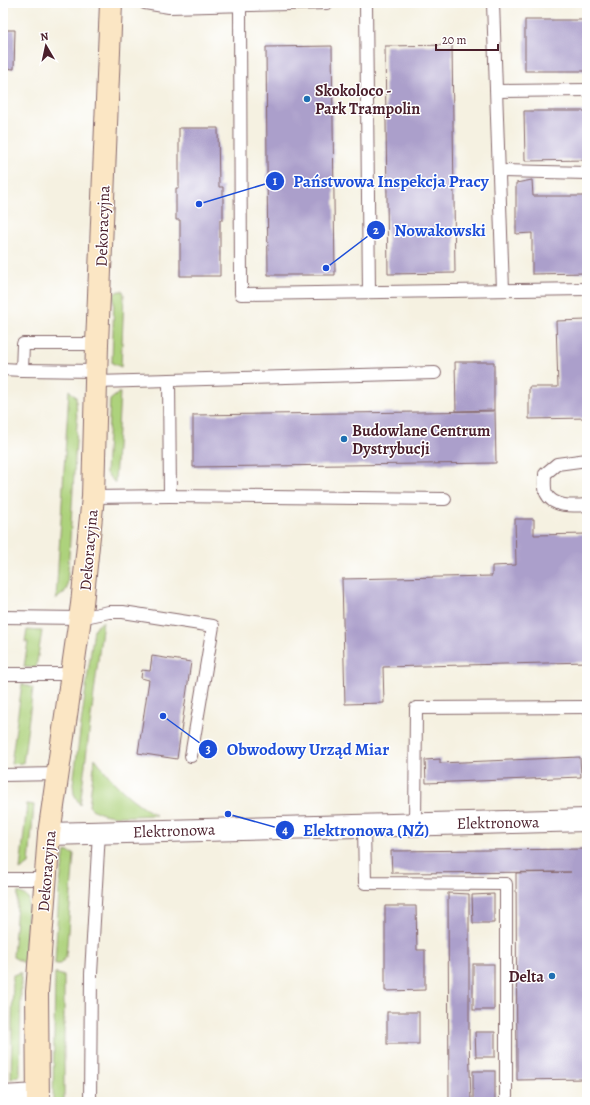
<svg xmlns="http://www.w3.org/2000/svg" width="590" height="1105" font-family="Alegreya,serif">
	<rect width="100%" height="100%" fill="#fff"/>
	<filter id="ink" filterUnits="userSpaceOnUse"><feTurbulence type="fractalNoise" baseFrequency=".025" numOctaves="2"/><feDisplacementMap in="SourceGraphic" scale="8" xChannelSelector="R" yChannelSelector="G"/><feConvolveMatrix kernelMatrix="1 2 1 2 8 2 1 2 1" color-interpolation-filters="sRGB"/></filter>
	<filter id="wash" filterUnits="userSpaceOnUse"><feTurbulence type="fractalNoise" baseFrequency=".012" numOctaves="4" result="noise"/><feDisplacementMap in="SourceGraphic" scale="16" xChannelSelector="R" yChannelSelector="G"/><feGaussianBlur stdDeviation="0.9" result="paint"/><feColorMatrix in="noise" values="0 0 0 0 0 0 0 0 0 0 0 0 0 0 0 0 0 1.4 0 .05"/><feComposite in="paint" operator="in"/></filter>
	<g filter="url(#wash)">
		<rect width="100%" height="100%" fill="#f5f1e1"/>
		<!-- green -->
		<g fill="#add27b" stroke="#7c7853">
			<polygon points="119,291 123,291 124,295 121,367 112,363 114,297 115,293"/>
			<polygon points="69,390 76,397 77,424 67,588 64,593 56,599"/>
			<polygon points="120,392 115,483 106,473 110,400"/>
			<polygon points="103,621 80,805 74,794 73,784 94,629"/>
			<polygon points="27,630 42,631 36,668 24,667 28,642 25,642"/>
			<polygon points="22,684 33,688 23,763 11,764"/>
			<path d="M95 758C101 765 106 773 112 780 126 795 139 805 156 815 137 815 102 821 89 806Z"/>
			<polygon points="27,804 34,805 29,864 20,870"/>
			<polygon points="65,851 74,854 66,957 60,964 55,964 59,889"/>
			<polygon points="18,892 23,894 29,899 24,963 13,957"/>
			<polygon points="19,973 21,973 20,1075 11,1079 13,975"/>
			<polygon points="55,973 64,976 64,1102 53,1102 53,1099"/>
		</g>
		<g id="blocks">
			<!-- building -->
			<g fill="#ab9fcb">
				<rect x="525" y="20" width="62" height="51"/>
				<polygon points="3,30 15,30 14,69 3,68"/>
				<polygon points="452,45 455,273 388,274 385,46"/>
				<polygon points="332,46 335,275 268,275 266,47"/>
				<polygon points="524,111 587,111 587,160 525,161"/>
				<polygon points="179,128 218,128 219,187 223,187 223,220 220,220 220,276 180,276 180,220 176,220 176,188 179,188"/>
				<polygon points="532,180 533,196 587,196 587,273 532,274 532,233 516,234 516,183"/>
				<polygon points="587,320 587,418 529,419 529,387 558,387 556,321"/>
				<polygon points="455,362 494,362 494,410 456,411"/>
				<polygon points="495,411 496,463 193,467 193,415"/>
				<polygon points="515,519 534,519 534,535 587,534 587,662 383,667 384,703 345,704 342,579 492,576 492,566 516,565"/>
				<polygon points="152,656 191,662 177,759 138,753 149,680 141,678 142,670 150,671"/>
				<polygon points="580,757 581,777 426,783 425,760 440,759 440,763"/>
				<polygon points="587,849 587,1079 517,1080 516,873 571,872 392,873 391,851"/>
				<polygon points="448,893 469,894 469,1038 471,1102 449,1102"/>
				<polygon points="494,894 494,923 473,923 472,895"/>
				<polygon points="385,906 416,906 417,950 425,950 425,990 385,991"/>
				<rect x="473" y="964" width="21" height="46"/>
				<rect x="387" y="1012" width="32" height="32"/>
				<polygon points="475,1032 495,1032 495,1057 476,1057"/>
				<rect x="473" y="1071" width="22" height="31"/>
			</g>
		</g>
	</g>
	<g filter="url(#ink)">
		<use href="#blocks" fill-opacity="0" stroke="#86686b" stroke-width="1"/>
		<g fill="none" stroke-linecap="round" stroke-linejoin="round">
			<!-- lane casing -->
			<g stroke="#86686b" stroke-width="14">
				<g id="lane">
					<polyline points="145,3 169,7 327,3"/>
					<polyline points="366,3 369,292"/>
					<polyline points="493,3 503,290"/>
					<polyline points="240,5 241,294 587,289"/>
					<polyline points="497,91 587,90"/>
					<polyline points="499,171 587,173"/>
					<polyline points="3,369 22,370 23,344 97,344"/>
					<polyline points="22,370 96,371"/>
					<polyline points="169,380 170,496 445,499"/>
					<polyline points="96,382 435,373"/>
					<path d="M587 460 557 464 545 474C545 479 544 488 546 493 553 508 574 506 587 505"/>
					<polyline points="93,497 170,496"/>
					<polyline points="3,617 80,618 109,612 123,612 213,626 191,756"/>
					<polyline points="3,674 72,674"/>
					<polyline points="3,775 58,774"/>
					<polyline points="415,824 416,708 587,707"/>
					<polyline points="364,825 365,883 506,884 506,1102"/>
					<polyline points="3,879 45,879"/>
					<polyline points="90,1102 91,974 99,832"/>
				</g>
			</g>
			<!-- street casing -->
			<g stroke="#86686b" stroke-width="24">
				<g id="street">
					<polyline points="49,834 587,820"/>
					<polyline points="3,1097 38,1095"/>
				</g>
			</g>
			<!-- secondary casing -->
			<g stroke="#86686b" stroke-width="24">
				<polyline id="secondary" points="38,1102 37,992 49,834 82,604 93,497 97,344 111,3"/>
			</g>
			<!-- lane -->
			<use href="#lane" stroke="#fff" stroke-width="12"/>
			<!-- street -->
			<use href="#street" stroke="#fff" stroke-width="22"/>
			<!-- secondary -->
			<use href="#secondary" stroke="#fbe6c4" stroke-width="22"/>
		</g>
	</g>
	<!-- markers -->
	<g fill="#1f6fb2" stroke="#fff" stroke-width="1.5">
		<circle cx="307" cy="99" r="4"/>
		<circle cx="344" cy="439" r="4"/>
		<circle cx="552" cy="976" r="4"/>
	</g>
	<g text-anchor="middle" stroke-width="3" stroke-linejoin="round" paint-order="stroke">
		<!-- poi labels -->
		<g font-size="16" font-weight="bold" fill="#4a1f2b" stroke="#fff" text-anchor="start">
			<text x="315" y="96">Skokoloco -<tspan x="315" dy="18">Park Trampolin</tspan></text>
			<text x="352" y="436">Budowlane Centrum<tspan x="352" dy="18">Dystrybucji</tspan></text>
			<text x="544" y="982" text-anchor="end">Delta</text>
		</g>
		<!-- street labels -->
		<g font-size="16" fill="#4a1f2b" stroke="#fff">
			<text transform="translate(102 226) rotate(-88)" y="6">Dekoracyjna</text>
			<text transform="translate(88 550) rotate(-85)" y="6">Dekoracyjna</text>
			<text transform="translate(498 822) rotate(-1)" y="6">Elektronowa</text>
			<text transform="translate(174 830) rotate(-2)" y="6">Elektronowa</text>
			<text transform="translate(46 871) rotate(-85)" y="6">Dekoracyjna</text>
		</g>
	</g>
	<!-- callouts -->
	<path fill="none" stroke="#1d4ed8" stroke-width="1.5" d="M199 204L275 181M326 268L376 230M163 716L208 749M228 814L285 830"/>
	<g fill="#1d4ed8" stroke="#fff" stroke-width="1.5">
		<circle cx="199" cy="204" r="4"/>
		<circle cx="326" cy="268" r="4"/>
		<circle cx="163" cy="716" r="4"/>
		<circle cx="228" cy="814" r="4"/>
		<circle cx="275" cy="181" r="10"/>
		<circle cx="376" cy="230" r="10"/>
		<circle cx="208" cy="749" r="10"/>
		<circle cx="285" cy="830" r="10"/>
	</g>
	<g font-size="12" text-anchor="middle" font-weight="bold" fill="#fff">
		<text x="275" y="185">1</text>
		<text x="376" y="234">2</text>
		<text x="208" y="753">3</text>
		<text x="285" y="834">4</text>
	</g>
	<g font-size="17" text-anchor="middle" font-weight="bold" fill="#1d4ed8" stroke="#fff" stroke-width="3" stroke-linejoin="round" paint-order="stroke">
		<text x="391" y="187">Państwowa Inspekcja Pracy</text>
		<text x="440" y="236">Nowakowski</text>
		<text x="308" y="755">Obwodowy Urząd Miar</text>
		<text x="366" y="836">Elektronowa (NŻ)</text>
	</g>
	<!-- margin -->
	<rect width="590" height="1105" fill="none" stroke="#fff" stroke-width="16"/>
	<!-- north arrow -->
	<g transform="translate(46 46) rotate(351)" stroke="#ffffff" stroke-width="3" paint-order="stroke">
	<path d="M0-3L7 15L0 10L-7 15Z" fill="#4a1f2b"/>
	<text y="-6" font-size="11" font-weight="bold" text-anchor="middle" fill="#4a1f2b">N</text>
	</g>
	<!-- scale -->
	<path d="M436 44v6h62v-6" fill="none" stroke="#4a1f2b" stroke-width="2"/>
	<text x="442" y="44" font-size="12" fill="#4a1f2b" stroke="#ffffff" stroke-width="3" paint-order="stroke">20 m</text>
</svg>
